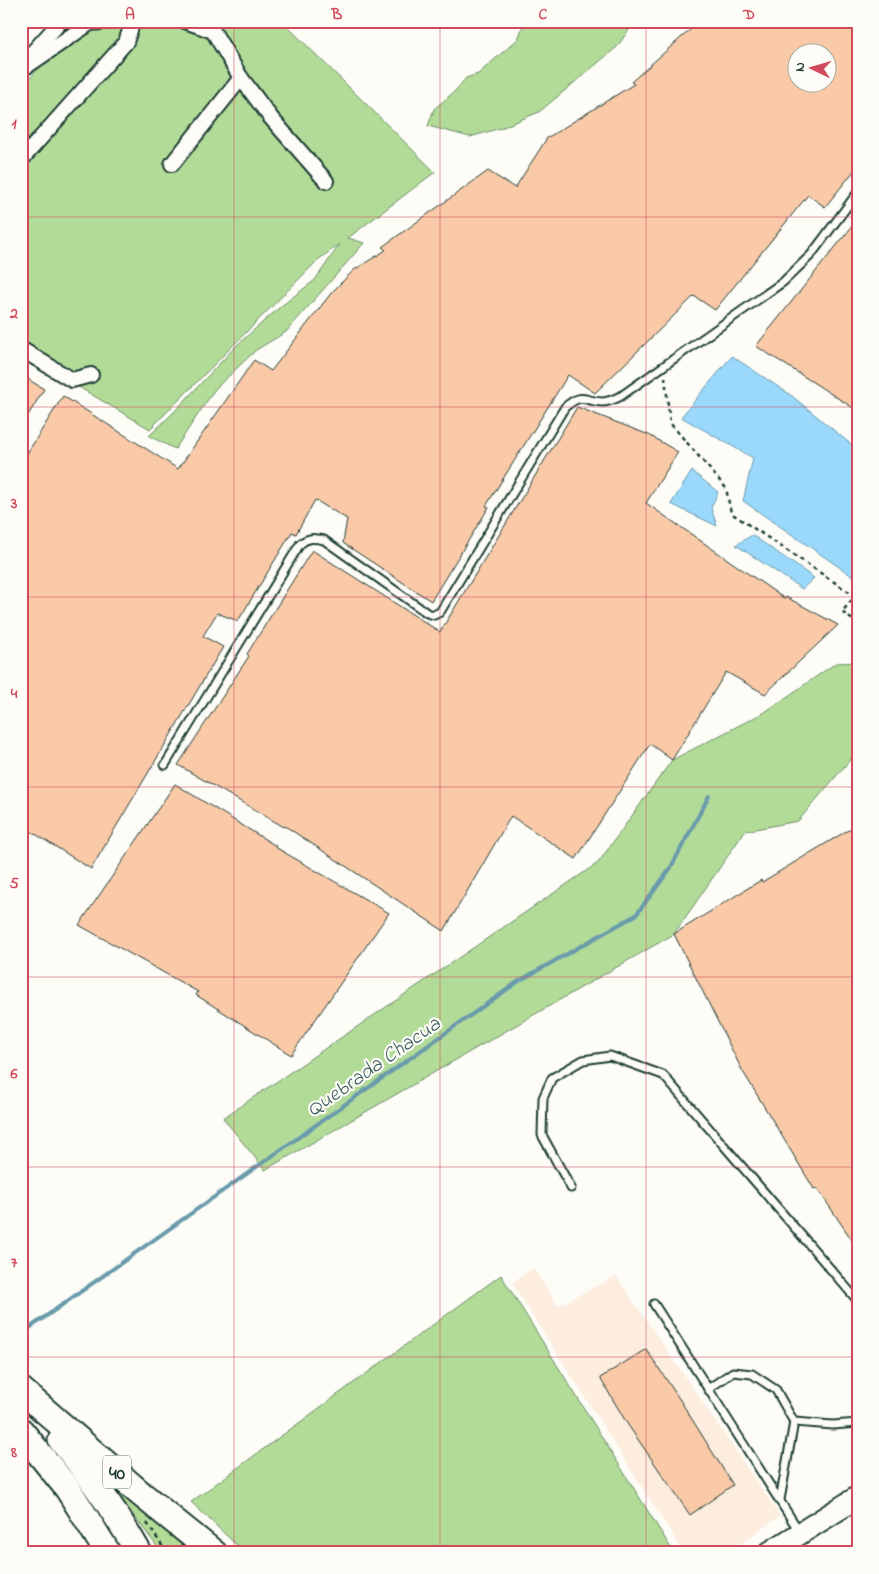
<svg xmlns="http://www.w3.org/2000/svg" width="879" height="1574" font-family="'Indie Flower',sans-serif">
	<rect width="100%" height="100%" fill="#fdfcf7"/>
	<filter id="ink" filterUnits="userSpaceOnUse"><feTurbulence type="fractalNoise" baseFrequency=".02" numOctaves="2"/><feDisplacementMap in="SourceGraphic" scale="10" xChannelSelector="R" yChannelSelector="G"/><feConvolveMatrix kernelMatrix="1 2 1 2 8 2 1 2 1" color-interpolation-filters="sRGB"/></filter>
	<g filter="url(#ink)">
		<!-- built -->
		<polygon fill="#fceddf" points="533,1268 558,1306 616,1276 780,1516 727,1553 684,1553 512,1283"/>
		<!-- green -->
		<g fill="#b3db98" stroke="#698c66">
			<polygon points="82,21 282,21 435,172 348,238 364,243 286,332 256,350 215,389 175,449 149,436 173,413 237,345 280,307 315,280 340,244 319,259 150,429 21,353 21,88"/>
			<polygon points="525,21 635,21 617,47 539,112 501,128 470,137 428,126 434,109 454,92 466,78 478,74 518,39"/>
			<polygon points="858,662 858,754 856,753 798,821 745,831 674,934 265,1170 223,1118 598,863 672,760 765,712 836,663"/>
			<polygon points="501,1275 674,1553 245,1553 191,1502"/>
			<polygon points="107,1480 199,1553 162,1553"/>
		</g>
		<!-- water -->
		<g fill="#9bd9fc" stroke="#699bac">
			<polygon points="732,356 792,396 858,450 858,580 743,501 753,458 681,417"/>
			<polygon points="692,471 718,492 711,508 717,526 671,504"/>
			<polygon points="752,535 814,578 802,589 736,545"/>
		</g>
		<g fill="none" stroke-linecap="round" stroke-linejoin="round">
			<!-- stream -->
			<polyline stroke="#699bac" stroke-width="4" points="21,1334 519,981 636,915 670,869 709,796"/>
		</g>
		<!-- building -->
		<g fill="#f9c9a8" stroke="#1f3d34" fill-rule="evenodd">
			<path d="M700 21H858V166L825 207 808 195 715 310 694 296 595 393 568 375 486 506 489 507 431 601 343 543 347 519 315 500 296 534 292 532 238 621 217 613 203 636 223 647 91 869 21 825V463L63 396 178 469 254 360 271 371 332 292 354 270 386 250 382 247 488 171 515 188 547 138 634 84 631 82ZM796 52H826V82H796Z"/>
			<polygon points="858,219 858,411 756,346"/>
			<polygon points="21,375 44,389 21,427"/>
			<polygon points="577,407 649,435 678,452 646,503 785,599 786,597 838,625 765,694 726,672 672,760 650,744 576,859 511,816 444,931 285,826 284,827 178,765 249,656 247,654 312,550 440,632"/>
			<polygon points="175,784 276,846 275,847 389,913 291,1055 196,995 198,992 79,925"/>
			<polygon points="858,824 858,1249 817,1188 814,1189 742,1070 674,934 761,880 762,882"/>
			<polygon points="646,1349 680,1400 733,1485 690,1515 628,1425 600,1378"/>
		</g>
		<g fill="none" stroke-linecap="round" stroke-linejoin="round">
			<!-- lane casing -->
			<g stroke="#1f3d34" stroke-width="11">
				<g id="lane">
					<path d="M165 765 300 544C308 537 314 538 324 540L427 613 434 615 440 612 565 407C583 392 583 401 602 402 609 402 615 399 621 396L783 282 811 255 858 192"/>
					<polyline points="571,1188 542,1135 543,1098 552,1078 583,1060 610,1056 663,1075 858,1301"/>
					<polyline points="654,1304 799,1531"/>
					<polyline points="708,1389 733,1372 752,1374 776,1390 794,1422 780,1500"/>
					<polyline points="794,1422 833,1425 858,1423"/>
				</g>
			</g>
			<!-- street casing -->
			<g stroke="#1f3d34" stroke-width="18">
				<g id="street">
					<polyline points="185,21 213,31 241,78 271,118 326,181"/>
					<polyline points="23,63 61,21"/>
					<polyline points="21,70 90,23 112,21"/>
					<polyline points="21,160 126,42 133,21"/>
					<polyline points="172,164 241,78"/>
					<polyline points="21,349 72,380 91,375"/>
				</g>
			</g>
			<!-- primary casing -->
			<g stroke="#1f3d34" stroke-width="25">
				<polyline id="primary" points="769,1553 858,1497"/>
			</g>
			<!-- highway casing -->
			<g stroke="#1f3d34" stroke-width="29">
				<g id="highway">
					<polyline points="21,1390 141,1494 214,1553"/>
					<polyline points="21,1431 68,1489 108,1553"/>
					<path d="M61 1440C91 1476 116 1513 139 1553"/>
				</g>
			</g>
			<!-- path -->
			<g stroke="#1f3d34" stroke-width="2.5" stroke-dasharray="4 4" stroke-linecap="butt">
				<polyline points="665,377 670,423 726,488 731,513 855,596 842,612 858,624"/>
				<polyline points="147,1523 167,1553"/>
			</g>
			<!-- lane -->
			<use href="#lane" stroke="#fdfcf7" stroke-width="7"/>
			<!-- street -->
			<use href="#street" stroke="#fdfcf7" stroke-width="14"/>
			<!-- primary -->
			<use href="#primary" stroke="#fdfcf7" stroke-width="21"/>
			<!-- highway -->
			<use href="#highway" stroke="#fdfcf7" stroke-width="25"/>
		</g>
	</g>
	<!-- grid -->
	<path fill="none" stroke="#d1495b" stroke-width="1" stroke-opacity="0.55" d="M234 21V1553M440 21V1553M646 21V1553M21 217H858M21 407H858M21 597H858M21 787H858M21 977H858M21 1167H858M21 1357H858"/>
	<g text-anchor="middle" stroke-width="4.5" stroke-linejoin="round" paint-order="stroke">
		<!-- shield labels -->
		<rect fill="#fdfcf7" stroke="#62766e" stroke-width="1" x="103" y="1455.5" width="28" height="33" rx="4"/>
		<g font-size="19" font-weight="bold" fill="#1f3d34">
			<text x="117" y="1479">40</text>
		</g>
		<!-- water labels -->
		<g font-size="21" font-style="italic" fill="#385c5c" stroke="#fdfcf7">
			<text transform="translate(373 1066) rotate(-35)" y="7">Quebrada Chacua</text>
		</g>
	</g>
	<!-- margin -->
	<rect width="879" height="1574" fill="none" stroke="#fdfcf7" stroke-width="55"/>
	<!-- north arrow -->
	<g transform="translate(812 68) rotate(275)"><circle r="24" fill="#fdfcf7" stroke="#a4b0a9"/>
	<path d="M0-4L9 19L0 12L-9 19Z" fill="#d1495b"/>
	<text y="-8" font-size="14" font-weight="bold" text-anchor="middle" fill="#1f3d34">N</text>
	</g>
	<rect x="28" y="28" width="824" height="1518" fill="none" stroke="#d1495b" stroke-width="2"/>
	<g font-size="16" text-anchor="middle" font-weight="bold" fill="#d1495b">
		<text x="130" y="19">A</text>
		<text x="337" y="19">B</text>
		<text x="543" y="19">C</text>
		<text x="749" y="19">D</text>
		<text x="14" y="128">1</text>
		<text x="14" y="318">2</text>
		<text x="14" y="508">3</text>
		<text x="14" y="698">4</text>
		<text x="14" y="888">5</text>
		<text x="14" y="1078">6</text>
		<text x="14" y="1267">7</text>
		<text x="14" y="1457">8</text>
	</g>
</svg>
